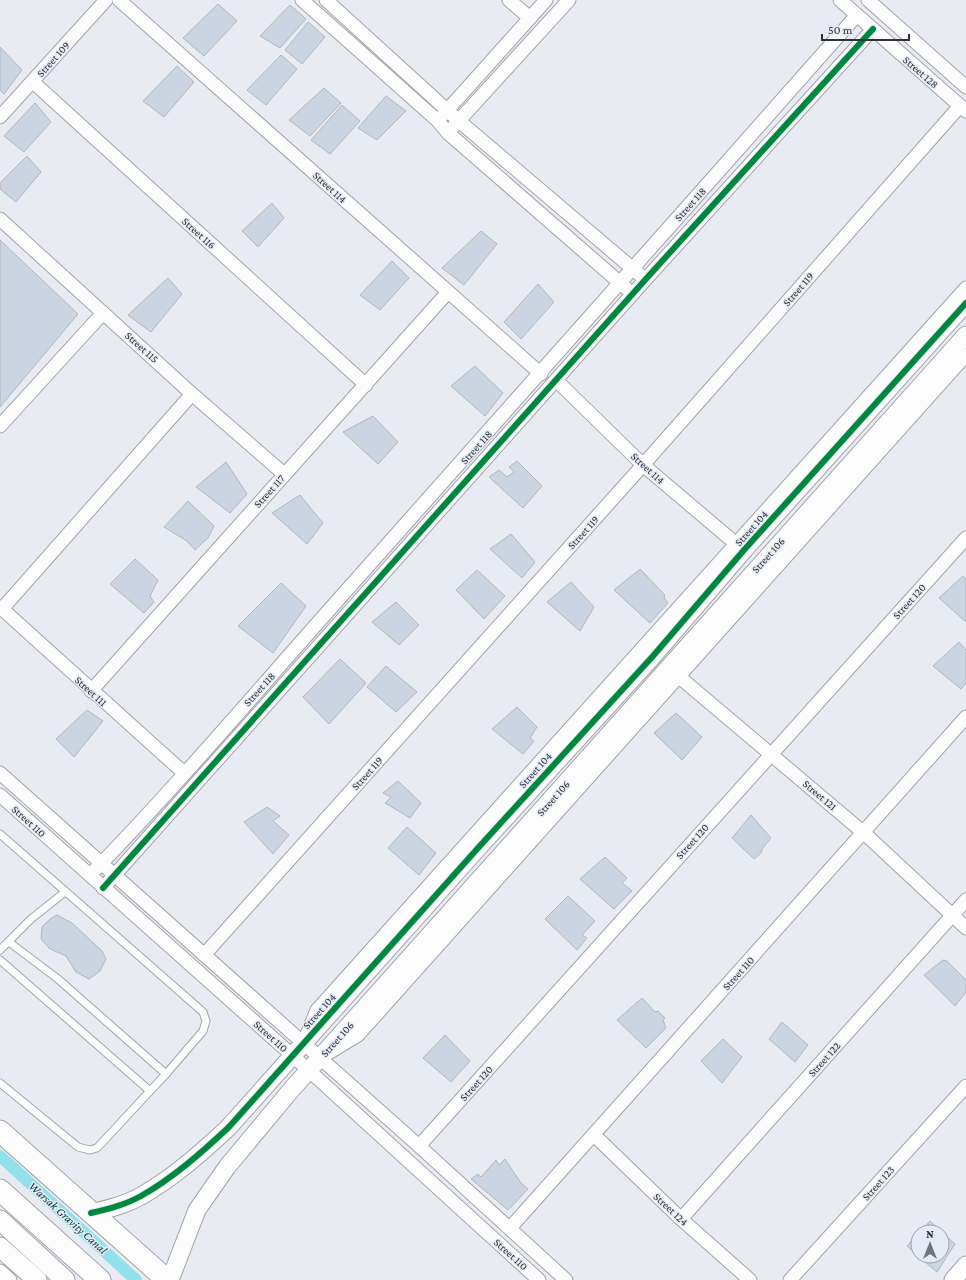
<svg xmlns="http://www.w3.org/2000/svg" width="966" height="1280" font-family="'Crimson Pro',serif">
	<rect width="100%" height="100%" fill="#e8ecf2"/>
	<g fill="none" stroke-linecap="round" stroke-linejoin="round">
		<!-- canal -->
		<polyline stroke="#91e0ea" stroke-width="12" points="0,1156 136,1280"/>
	</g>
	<!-- building -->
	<g fill="#cad4e3" stroke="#b3b6ba">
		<polygon points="218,4 237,21 204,56 183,38"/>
		<polygon points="290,5 306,19 280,48 260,36"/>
		<polygon points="308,22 325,37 302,64 285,50"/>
		<polygon points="0,47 22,70 4,94 0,90"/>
		<polygon points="281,55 297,69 266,105 247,90"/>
		<polygon points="177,66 194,82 164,117 143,101"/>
		<polygon points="324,88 341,103 310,136 289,120"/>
		<polygon points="386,96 406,111 377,140 358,128"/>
		<polygon points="35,103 51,122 24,152 4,136"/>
		<polygon points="342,105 360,121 330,154 311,140"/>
		<polygon points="27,156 41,172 16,202 0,189 0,183"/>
		<polygon points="272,203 284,218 258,247 242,231"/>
		<polygon points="481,231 497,244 464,285 442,268"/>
		<polygon points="0,240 78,314 0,407"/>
		<polygon points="392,261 409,278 380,310 360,295"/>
		<polygon points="168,278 182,294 151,332 128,315"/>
		<polygon points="538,284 554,302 521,339 504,322"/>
		<polygon points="475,366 503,393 485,416 451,386"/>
		<polygon points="373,416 398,442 378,464 343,432"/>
		<polygon points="517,461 542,486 523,508 489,477 499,470 507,477 514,472 509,467"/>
		<polygon points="226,462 247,494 230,513 196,487"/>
		<polygon points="300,495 323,523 307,544 272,513"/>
		<polygon points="188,501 214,526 208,538 195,550 187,541 164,527"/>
		<polygon points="511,534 535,562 522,578 490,549"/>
		<polygon points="135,559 158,580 150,596 154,602 144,613 110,584"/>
		<polygon points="640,569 665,595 664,598 668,603 650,623 614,590"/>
		<polygon points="477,570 505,596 484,619 456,590"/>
		<polygon points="963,576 966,579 966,622 939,598"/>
		<polygon points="571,582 594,607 580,631 547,602"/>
		<polygon points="281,583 306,606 273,653 238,626"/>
		<polygon points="396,602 419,625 399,645 372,622"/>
		<polygon points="959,642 966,650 966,683 961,689 933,666"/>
		<polygon points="340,659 366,683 329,724 303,697"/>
		<polygon points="386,666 417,692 396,712 367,687"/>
		<polygon points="517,707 537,727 530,738 534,741 523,754 492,729"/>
		<polygon points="87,710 103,721 74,757 56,739"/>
		<polygon points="676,713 702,737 682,760 654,733"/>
		<polygon points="398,781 421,803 410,818 385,803 391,797 383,793"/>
		<polygon points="267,807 280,816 273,821 289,835 273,854 244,822"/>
		<polygon points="751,815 771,838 762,849 762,852 754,859 732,838"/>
		<polygon points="407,827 436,853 419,875 388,848"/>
		<polygon points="605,857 627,878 622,883 632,891 614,909 580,879"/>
		<polygon points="568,896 595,921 582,935 587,938 577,950 545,919"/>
		<polygon points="57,915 72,923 102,951 106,959 100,971 89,979 76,972 66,956 50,949 41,939 42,927 50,919"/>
		<polygon points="943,960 947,961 966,980 966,992 955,1006 924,975"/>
		<polygon points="642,998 655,1012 658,1011 665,1018 663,1020 666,1028 646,1048 617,1020"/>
		<polygon points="782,1022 808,1045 795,1062 769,1039"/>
		<polygon points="445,1035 470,1061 451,1082 423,1058"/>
		<polygon points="723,1039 742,1057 722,1083 701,1061"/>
		<polygon points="505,1159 521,1183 528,1189 508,1210 471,1179 478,1174 481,1177 496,1160 499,1165"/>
		<polygon points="930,1221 955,1244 937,1272 918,1256 942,1256 942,1232 920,1232"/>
		<polygon points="918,1234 918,1256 907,1246"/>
	</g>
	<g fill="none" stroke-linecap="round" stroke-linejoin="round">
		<!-- service casing -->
		<g stroke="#a2a4a9" stroke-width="9">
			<g id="service">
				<polyline points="0,834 203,1012 206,1021 203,1031 166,1074"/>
				<polyline points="9,942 58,979 166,1074 150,1091"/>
				<polyline points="0,950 31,919 65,892"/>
				<polyline points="0,960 150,1091 97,1148 90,1150 78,1147 0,1083"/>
			</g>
		</g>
		<!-- minor casing -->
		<g stroke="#a2a4a9" stroke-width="15">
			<g id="minor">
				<polyline points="119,0 541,374"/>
				<polyline points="302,0 438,121 448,133 626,288"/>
				<polyline points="326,0 459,121 639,274"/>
				<polyline points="509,0 530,18"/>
				<polyline points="840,0 966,111"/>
				<polyline points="868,0 966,87"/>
				<polyline points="33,82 366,385"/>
				<polyline points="443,115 546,0"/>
				<polyline points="0,117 106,0"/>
				<polyline points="454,126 569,0"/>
				<polyline points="0,219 192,394 284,474"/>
				<polyline points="557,381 643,465 741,548"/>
				<polyline points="0,426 103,313"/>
				<polyline points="0,607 184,773"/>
				<polyline points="2,609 192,394"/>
				<polyline points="671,670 864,833 966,928"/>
				<polyline points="91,691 448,292"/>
				<polyline points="0,773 419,1146 566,1280"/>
				<polyline points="0,795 293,1056 539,1280"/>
				<path d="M90 875C176 787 256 692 338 600 512 406 684 210 857 15"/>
				<polyline points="103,888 645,280 873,29"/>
				<polyline points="204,955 643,465 960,106"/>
				<polyline points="306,1037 317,1010 966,288"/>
				<polyline points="330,1052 358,1035 966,355"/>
				<polyline points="594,1135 681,1219 750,1280"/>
				<polyline points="419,1146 966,538"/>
				<polyline points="681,1219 966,900"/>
				<polyline points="510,1228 966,717"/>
				<polyline points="0,1271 10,1280"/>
				<polyline points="790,1280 966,1086"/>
			</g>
		</g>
		<!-- tertiary casing -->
		<g stroke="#a2a4a9" stroke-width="19">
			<g id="tertiary">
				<path d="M91 1213C108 1209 125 1205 141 1196 173 1178 201 1153 228 1128L478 848 653 656 744 550 966 303"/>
				<polyline points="170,1280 197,1210 227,1167 291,1090 966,335"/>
				<polyline points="953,1280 966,1265"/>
			</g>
		</g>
		<!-- secondary casing -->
		<g stroke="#a2a4a9" stroke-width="21">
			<g id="secondary">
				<polyline points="0,1220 65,1280"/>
				<polyline points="0,1247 37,1280"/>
			</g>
		</g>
		<!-- primary casing -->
		<g stroke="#a2a4a9" stroke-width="23">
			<g id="primary">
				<polyline points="0,1131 167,1280"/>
				<polyline points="0,1190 100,1280"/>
			</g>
		</g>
		<!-- service -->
		<use href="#service" stroke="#fcfcfd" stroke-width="7"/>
		<!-- minor -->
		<use href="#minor" stroke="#fcfcfd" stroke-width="13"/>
		<!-- tertiary -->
		<use href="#tertiary" stroke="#fcfcfd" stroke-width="17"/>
		<!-- secondary -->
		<use href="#secondary" stroke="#fcfcfd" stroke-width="19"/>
		<!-- primary -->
		<use href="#primary" stroke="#fcfcfd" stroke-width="21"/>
		<!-- cycleway casing -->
		<g stroke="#e5ebf5" stroke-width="8">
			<g id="cycleway">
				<polyline points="103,888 645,280 873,29"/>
				<path d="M91 1213C108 1209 125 1205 141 1196 173 1178 201 1153 228 1128L478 848 653 656 744 550 966 303"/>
			</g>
		</g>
		<!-- cycleway -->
		<use href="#cycleway" stroke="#00873e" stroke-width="6"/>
	</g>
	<g text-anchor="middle" stroke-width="3" stroke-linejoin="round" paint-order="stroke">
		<!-- street labels -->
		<g font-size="11" fill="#2f3135" stroke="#e5ebf5">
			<text transform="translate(53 59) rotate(-48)" y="4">Street 109</text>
			<text transform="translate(921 72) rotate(41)" y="4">Street 128</text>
			<text transform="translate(330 187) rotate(42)" y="4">Street 114</text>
			<text transform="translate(690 204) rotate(-48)" y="4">Street 118</text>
			<text transform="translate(199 233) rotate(42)" y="4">Street 116</text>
			<text transform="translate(798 289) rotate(-49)" y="4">Street 119</text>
			<text transform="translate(142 347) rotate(42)" y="4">Street 115</text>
			<text transform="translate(476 447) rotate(-48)" y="4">Street 118</text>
			<text transform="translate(648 468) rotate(42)" y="4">Street 114</text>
			<text transform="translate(269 491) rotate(-48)" y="4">Street 117</text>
			<text transform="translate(751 528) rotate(-48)" y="4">Street 104</text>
			<text transform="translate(583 532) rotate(-48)" y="4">Street 119</text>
			<text transform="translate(768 555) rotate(-48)" y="4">Street 106</text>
			<text transform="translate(909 601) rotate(-48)" y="4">Street 120</text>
			<text transform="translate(259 689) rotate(-48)" y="4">Street 118</text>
			<text transform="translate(91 691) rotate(42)" y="4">Street 111</text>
			<text transform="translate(535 770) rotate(-48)" y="4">Street 104</text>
			<text transform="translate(367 773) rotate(-48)" y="4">Street 119</text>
			<text transform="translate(820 795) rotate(40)" y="4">Street 121</text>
			<text transform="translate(553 798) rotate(-48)" y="4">Street 106</text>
			<text transform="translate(29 821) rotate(42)" y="4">Street 110</text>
			<text transform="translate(692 841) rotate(-48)" y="4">Street 120</text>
			<text transform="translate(738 973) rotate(-48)" y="4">Street 110</text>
			<text transform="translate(319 1011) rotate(-48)" y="4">Street 104</text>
			<text transform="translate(271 1036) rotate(42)" y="4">Street 110</text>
			<text transform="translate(337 1039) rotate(-48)" y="4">Street 106</text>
			<text transform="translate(824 1059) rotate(-48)" y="4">Street 122</text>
			<text transform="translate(476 1083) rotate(-48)" y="4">Street 120</text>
			<text transform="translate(878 1183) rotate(-48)" y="4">Street 123</text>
			<text transform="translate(671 1209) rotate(43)" y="4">Street 124</text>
			<text transform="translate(511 1254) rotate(42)" y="4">Street 110</text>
		</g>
		<!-- water labels -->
		<g font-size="12" font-style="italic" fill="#033a40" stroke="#e5ebf5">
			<text transform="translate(68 1218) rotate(42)" y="4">Warsak Gravity Canal</text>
		</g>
	</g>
	<!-- north arrow -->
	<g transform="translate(930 1244)"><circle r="19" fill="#e5ebf5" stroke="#9ca1a8"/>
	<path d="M0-3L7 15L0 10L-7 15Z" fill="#707277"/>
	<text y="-6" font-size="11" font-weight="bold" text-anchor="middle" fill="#2f3135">N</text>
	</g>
	<!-- scale -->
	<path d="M822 34v6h87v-6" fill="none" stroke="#2f3135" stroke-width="2"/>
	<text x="828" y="34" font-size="12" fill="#2f3135" stroke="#e5ebf5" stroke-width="3" paint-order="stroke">50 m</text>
</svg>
